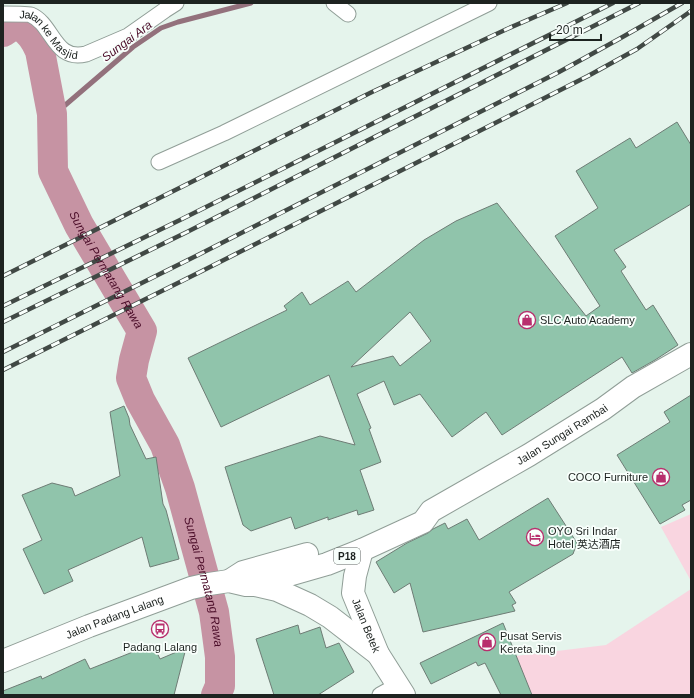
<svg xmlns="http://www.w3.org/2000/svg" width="694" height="698" font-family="Helvetica,'Noto Sans SC',sans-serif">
	<rect width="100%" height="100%" fill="#e5f4ec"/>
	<!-- green -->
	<g fill="#f9d5e0">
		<polygon points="691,514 691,581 661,527"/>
		<polygon points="691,589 691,695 532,695 516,656 606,645"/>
	</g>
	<!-- water -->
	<polygon fill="#c693a3" stroke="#93717c" points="223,605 232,695 202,695 205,689 209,644 206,626 199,610"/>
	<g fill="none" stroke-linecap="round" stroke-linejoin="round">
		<!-- stream -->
		<polyline stroke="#93717c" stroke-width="5" points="52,114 63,107 133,47 161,28 178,22 251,3"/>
		<!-- river -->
		<path stroke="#c693a3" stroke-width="30" id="s1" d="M3 32 9 28 19 25C30 32 35 39 40 51L52 114 53 171 79 225 142 331 134 360 131 378 140 400 165 445 180 488 214 612 220 657V686L216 695"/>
	</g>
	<!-- building -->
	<g fill="#90c4ab" stroke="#6e7c75" fill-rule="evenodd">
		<path d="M677 122 691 145V204L614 250 626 267 621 271 646 310 653 305 678 345 655 360 632 373 622 357 502 435 486 412 452 437 420 394 394 405 384 381 357 394 371 428 369 429 381 462 360 470 374 510 358 515 357 510 328 520V517L295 529 291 517 251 531 243 525 225 467 320 436 355 445 329 375 221 427 188 358 287 310 284 306 302 292 310 305 348 281 356 292 424 240 456 221 497 203 586 316 600 306 555 236 598 208 576 171 630 138 636 148ZM410 312 431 341 400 366 393 356 351 367Z"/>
		<polygon points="691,395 691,500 682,505 685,510 660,524 617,455 670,422 664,412"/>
		<polygon points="124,406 129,418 130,425 146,459 156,457 163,504 166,510 179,559 150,567 142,537 68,570 73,581 44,594 23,549 42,540 22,495 52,483 72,488 75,496 120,476 110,412"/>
		<polygon points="548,498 577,543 573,554 509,592 516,603 512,605 515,611 423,632 410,583 394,593 376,562 407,543 428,533 433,529 445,523 448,529 467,519 479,540"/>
		<polygon points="503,623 532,695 501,695 485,663 478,666 476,662 431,684 420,663"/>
		<polygon points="298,625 300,634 320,627 326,648 339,643 354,672 318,695 274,695 256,639"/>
		<polygon points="153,644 160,659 186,648 174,695 3,695 3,691 41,676 42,679 85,659 90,669"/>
	</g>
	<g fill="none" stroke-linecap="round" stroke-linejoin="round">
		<!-- street casing -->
		<g stroke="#909e97" stroke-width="17">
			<g id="street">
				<polyline points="334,3 348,14"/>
				<path id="s2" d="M3 14C8 14 29 14 31 15 53 24 54 62 86 54L128 36 165 10 176 3"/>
				<polyline points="159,162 224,133 489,3"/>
				<polyline points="380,695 398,685"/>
			</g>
		</g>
		<!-- secondary casing -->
		<g stroke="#909e97" stroke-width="24">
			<g id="secondary">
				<path id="s3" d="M362 550 355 576 353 593 378 654 404 695"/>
			</g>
		</g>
		<!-- primary casing -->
		<g stroke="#909e97" stroke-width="24">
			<g id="primary">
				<polyline points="229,581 243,572 307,554"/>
				<polyline points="255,585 277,590 310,605 330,617 378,654"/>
				<path id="s4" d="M3 661 89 626 191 588 209 584 229 581 246 585H254L327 564 362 550 423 522 431 511 529 455 603 409 633 387 691 354"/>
			</g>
		</g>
		<!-- street -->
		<use href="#street" stroke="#fff" stroke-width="15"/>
		<!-- secondary -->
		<use href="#secondary" stroke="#fff" stroke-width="22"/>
		<!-- primary -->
		<use href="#primary" stroke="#fff" stroke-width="22"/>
		<!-- rail casing -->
		<g stroke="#414945" stroke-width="4.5">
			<g id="rail">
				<polyline points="3,276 372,92 507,29 567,3"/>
				<polyline points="3,306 180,220 613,3"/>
				<polyline points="3,322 187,232 639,3"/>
				<polyline points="3,352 196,256 559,72 619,39 682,3"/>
				<polyline points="3,370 202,271 588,76 637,49 674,23 691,11"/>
			</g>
		</g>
		<!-- rail -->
		<use href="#rail" stroke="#f9fffc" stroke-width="3" stroke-dasharray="9" stroke-linecap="butt"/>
	</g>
	<!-- icons -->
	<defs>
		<g id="shop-ring" transform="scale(0.9)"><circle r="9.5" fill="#f9fffc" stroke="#b82f6d" stroke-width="1.5"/><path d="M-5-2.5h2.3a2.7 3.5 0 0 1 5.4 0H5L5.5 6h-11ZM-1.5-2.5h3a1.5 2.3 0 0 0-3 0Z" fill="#b82f6d"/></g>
		<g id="hotel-ring" transform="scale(0.9)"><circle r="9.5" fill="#f9fffc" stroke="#b82f6d" stroke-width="1.5"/><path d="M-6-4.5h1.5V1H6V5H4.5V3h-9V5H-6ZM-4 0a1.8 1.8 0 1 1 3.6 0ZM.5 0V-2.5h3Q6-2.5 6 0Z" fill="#b82f6d"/></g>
		<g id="bus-ring" transform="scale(0.9)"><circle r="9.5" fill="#f9fffc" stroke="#b82f6d" stroke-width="1.5"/><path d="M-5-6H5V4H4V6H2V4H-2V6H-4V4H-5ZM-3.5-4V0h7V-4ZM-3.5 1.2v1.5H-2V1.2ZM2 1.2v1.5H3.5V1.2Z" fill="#b82f6d"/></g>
	</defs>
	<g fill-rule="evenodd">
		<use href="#shop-ring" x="527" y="320"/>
		<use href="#shop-ring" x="661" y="477"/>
		<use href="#hotel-ring" x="535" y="537"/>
		<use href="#bus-ring" x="160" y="629"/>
		<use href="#shop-ring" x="487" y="642"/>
	</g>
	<g text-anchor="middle" stroke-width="3.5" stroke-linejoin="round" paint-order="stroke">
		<!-- shield labels -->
		<rect fill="#f9fffc" stroke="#5f6562" stroke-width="1" x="334" y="548" width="26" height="16" rx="3"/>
		<g font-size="10" font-weight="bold" fill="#1d2320">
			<text x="347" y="560">P18</text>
		</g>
		<!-- street labels -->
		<g font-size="11" fill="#1d2320" stroke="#f9fffc">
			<text dy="4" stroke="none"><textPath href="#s2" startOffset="54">Jalan ke Masjid</textPath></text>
			<text dy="4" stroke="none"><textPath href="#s4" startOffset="612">Jalan Sungai Rambai</textPath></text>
			<text dy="4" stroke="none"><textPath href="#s4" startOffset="120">Jalan Padang Lalang</textPath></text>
			<text dy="4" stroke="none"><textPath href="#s3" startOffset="79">Jalan Betek</textPath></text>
		</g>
		<!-- poi labels -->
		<g font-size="11" fill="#1d2320" stroke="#f9fffc" text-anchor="start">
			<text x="540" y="324">SLC Auto Academy</text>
			<text x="648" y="481" text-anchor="end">COCO Furniture</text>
			<text x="548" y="535">OYO Sri Indar<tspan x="548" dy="13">Hotel 英达酒店</tspan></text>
			<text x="500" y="640">Pusat Servis<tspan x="500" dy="13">Kereta Jing</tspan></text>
			<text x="160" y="651" text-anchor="middle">Padang Lalang</text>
		</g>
		<!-- water labels -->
		<g font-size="12" font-style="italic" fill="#4b0d29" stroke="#f9fffc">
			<text transform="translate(127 41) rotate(-37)" y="4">Sungai Ara</text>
			<text dy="4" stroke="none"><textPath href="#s1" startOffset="285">Sungai Permatang Rawa</textPath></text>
			<text dy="4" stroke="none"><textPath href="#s1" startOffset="622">Sungai Permatang Rawa</textPath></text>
		</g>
	</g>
	<!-- border -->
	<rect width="694" height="698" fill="none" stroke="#1d2320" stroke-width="8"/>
	<!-- scale -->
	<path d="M550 34v6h51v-6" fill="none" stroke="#1d2320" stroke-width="2"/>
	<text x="556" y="34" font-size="12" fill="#1d2320" stroke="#f9fffc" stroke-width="3" paint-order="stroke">20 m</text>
</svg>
